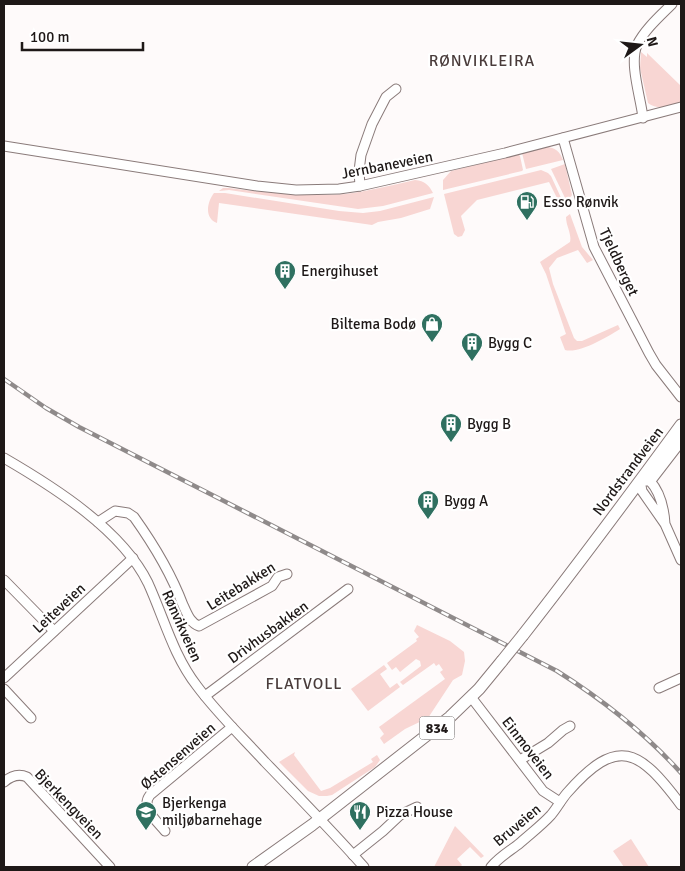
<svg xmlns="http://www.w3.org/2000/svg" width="685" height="871" font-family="Signika,sans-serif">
	<rect width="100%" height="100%" fill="#fefafa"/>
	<!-- green -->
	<g fill="#f8d6d3">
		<path d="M641 52 647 57V53L681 86V103C670 106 658 111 648 103L640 68Z"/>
		<path d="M546 147C555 147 560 152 563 160L526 169 522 153Z"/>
		<polygon points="518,154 520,156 523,170 522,171 443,190 443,180 451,171"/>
		<polygon points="565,164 572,195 567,202 551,169"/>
		<polygon points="541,170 548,173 551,176 563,202 558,200 549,182 477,200 461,216 465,230 462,236 458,237 454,234 444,194"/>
		<path d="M415 180C425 181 429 185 433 193L383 206 358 209 229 190 219 191 223 188H229C268 193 306 197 346 194 369 191 392 185 415 180Z"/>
		<path d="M214 193H225L339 211 363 213 380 211 434 197 430 209 401 218 378 222 372 225 219 203 217 223C204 218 207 202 214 193Z"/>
		<path d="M570 214 582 247 593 260 587 263 578 250 557 258 549 268 553 284 574 338 577 341H582L618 325 620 329C607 337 579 354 565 350L560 337 566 334 546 274 540 262 570 242C572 234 566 226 566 217Z"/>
		<polygon points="417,625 450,641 464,652 465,661 462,675 453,680 428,718 405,729 384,744 380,738 384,734 379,727 445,679 440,672 443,670 439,664 436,666 434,663 403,685 400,682 421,666 420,661 416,659 400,672 396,667 392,670 387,663 417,641 416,639 419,637 414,631"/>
		<polygon points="384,665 387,669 380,674 390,688 397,683 400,687 368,711 351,689"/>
		<polygon points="295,752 294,755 321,791 330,788 373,762 371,759 377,755 380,760 375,767 332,795 327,796 319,796 308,791 279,762"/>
		<polygon points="455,826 484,856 481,858 470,847 457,859 462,865 460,867 434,867"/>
		<polygon points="631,839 649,867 624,867 613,851"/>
	</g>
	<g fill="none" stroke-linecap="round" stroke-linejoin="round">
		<!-- minor casing -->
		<g stroke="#8a7b7a" stroke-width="11">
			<g id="minor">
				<path d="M643 118C641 98 629 64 637 45 645 29 660 16 672 4"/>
				<polyline points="563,138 594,247 649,353 656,365 681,397"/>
				<polyline points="4,146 257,186 296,190 339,189 360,186 505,153 681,107"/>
				<polyline points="360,186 359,171 361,155 372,124 386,97 396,89"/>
				<path d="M4 458C54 487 122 530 148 583 164 618 173 655 197 686 217 713 242 737 265 762 299 797 332 831 364 867"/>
				<path d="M98 522 115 511 128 513 134 517C154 545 171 573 183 605 187 613 190 623 199 626L272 586 278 577 287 574"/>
				<path d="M665 524C664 508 661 493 650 481H640L642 491 665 524 681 560"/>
				<polyline points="4,580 54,631"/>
				<polyline points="4,678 133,558"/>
				<polyline points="659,688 681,678"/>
				<polyline points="4,689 31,718"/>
				<polyline points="205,696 348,589"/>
				<polyline points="471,697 543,791 560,802"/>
				<polyline points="520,760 548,743 563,730 570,726"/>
				<path d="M4 782C11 776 18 773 27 777L110 867"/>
				<path d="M165 831C157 821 140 808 150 795L232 727"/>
				<polyline points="353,855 383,831 400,815 417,807"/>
				<path d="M491 867C499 857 510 851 520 843 530 834 542 825 551 815 557 808 561 800 567 793 618 735 639 749 681 805"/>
			</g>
		</g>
		<!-- major casing -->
		<g stroke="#8a7b7a" stroke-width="13">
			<g id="major">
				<polyline points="651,479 681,440"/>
				<path d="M523 635C577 566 629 496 681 425"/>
				<polyline points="253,867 312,825 450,717 479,689 502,661"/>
			</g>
		</g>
		<!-- minor -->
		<use href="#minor" stroke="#fff" stroke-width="9"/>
		<!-- major -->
		<use href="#major" stroke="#fff" stroke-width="11"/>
		<!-- rail casing -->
		<g stroke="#8f8a8a" stroke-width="4.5">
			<path id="rail" d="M4 379 46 408 79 427 557 671C603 700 645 733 681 773"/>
		</g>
		<!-- rail -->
		<use href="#rail" stroke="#fff" stroke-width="2.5" stroke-dasharray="8" stroke-linecap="butt"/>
		<!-- major-bridge casing -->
		<g stroke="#8a7b7a" stroke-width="13" stroke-linecap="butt">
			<polyline id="major-bridge" points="502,661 523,635"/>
		</g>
		<!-- major-bridge -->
		<use href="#major-bridge" stroke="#fff" stroke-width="11"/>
	</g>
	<!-- icons -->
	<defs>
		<g id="fuel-pin" transform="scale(1.125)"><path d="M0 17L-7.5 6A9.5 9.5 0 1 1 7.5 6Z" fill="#2f7060" stroke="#fff"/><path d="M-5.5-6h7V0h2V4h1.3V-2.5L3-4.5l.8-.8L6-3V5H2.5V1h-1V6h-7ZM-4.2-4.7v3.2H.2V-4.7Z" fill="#fff"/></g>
		<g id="building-pin" transform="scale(1.125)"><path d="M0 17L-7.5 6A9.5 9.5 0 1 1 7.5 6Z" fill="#2f7060" stroke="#fff"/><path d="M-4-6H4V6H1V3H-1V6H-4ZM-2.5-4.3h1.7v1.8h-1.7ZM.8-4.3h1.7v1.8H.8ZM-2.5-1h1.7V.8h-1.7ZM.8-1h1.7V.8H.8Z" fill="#fff"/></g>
		<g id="shop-pin" transform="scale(1.125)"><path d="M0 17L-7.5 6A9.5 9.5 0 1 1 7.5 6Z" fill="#2f7060" stroke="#fff"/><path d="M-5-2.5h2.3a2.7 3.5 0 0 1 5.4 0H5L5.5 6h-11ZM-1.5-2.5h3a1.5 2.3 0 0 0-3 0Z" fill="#fff"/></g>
		<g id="school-pin" transform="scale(1.125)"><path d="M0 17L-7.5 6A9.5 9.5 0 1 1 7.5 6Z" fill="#2f7060" stroke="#fff"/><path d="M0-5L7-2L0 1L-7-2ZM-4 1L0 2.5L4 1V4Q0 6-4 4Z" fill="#fff"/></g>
		<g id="restaurant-pin" transform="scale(1.125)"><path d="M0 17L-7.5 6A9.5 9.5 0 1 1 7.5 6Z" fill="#2f7060" stroke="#fff"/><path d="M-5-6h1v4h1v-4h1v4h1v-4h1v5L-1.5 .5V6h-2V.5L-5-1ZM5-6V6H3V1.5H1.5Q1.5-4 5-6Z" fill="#fff"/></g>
	</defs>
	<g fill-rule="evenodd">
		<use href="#fuel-pin" x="527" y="202"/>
		<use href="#building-pin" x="285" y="271"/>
		<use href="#shop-pin" x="432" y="324"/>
		<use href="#building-pin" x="472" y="343"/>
		<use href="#building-pin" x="451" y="424"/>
		<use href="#building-pin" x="428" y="501"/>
		<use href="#school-pin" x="146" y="812"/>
		<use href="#restaurant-pin" x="360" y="812"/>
	</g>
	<g text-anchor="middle" stroke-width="4.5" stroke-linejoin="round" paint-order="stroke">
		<!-- shield labels -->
		<rect fill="#fff" stroke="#625d5d" stroke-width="1" x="419.5" y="716.5" width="35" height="23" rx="4"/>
		<g font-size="14" font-weight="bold" fill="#1e1817">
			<text x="437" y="733">834</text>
		</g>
		<!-- street labels -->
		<g font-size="15" fill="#1e1817" stroke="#fff">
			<text transform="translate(387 165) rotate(-11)" y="5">Jernbaneveien</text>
			<text transform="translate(619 262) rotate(65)" y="5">Tjeldberget</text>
			<text transform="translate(628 471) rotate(-53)" y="5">Nordstrandveien</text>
			<text transform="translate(241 586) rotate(-32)" y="5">Leitebakken</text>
			<text transform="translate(59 608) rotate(-43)" y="5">Leiteveien</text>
			<text transform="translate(182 626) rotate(66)" y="5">Rønvikveien</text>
			<text transform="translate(268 632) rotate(-36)" y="5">Drivhusbakken</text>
			<text transform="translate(528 748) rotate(52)" y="5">Einmoveien</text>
			<text transform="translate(178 756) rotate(-41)" y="5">Østensenveien</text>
			<text transform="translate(69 804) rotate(46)" y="5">Bjerkengveien</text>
			<text transform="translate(517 825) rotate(-40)" y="5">Bruveien</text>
		</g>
		<!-- poi labels -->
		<g font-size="15" fill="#1e1817" stroke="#fff" text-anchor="start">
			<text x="543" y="207">Esso Rønvik</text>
			<text x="301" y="276">Energihuset</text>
			<text x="416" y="329" text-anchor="end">Biltema Bodø</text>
			<text x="488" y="348">Bygg C</text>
			<text x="467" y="429">Bygg B</text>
			<text x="444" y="506">Bygg A</text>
			<text x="162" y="808">Bjerkenga<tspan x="162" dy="17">miljøbarnehage</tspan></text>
			<text x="376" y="817">Pizza House</text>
		</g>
		<!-- neighbourhood labels -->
		<g font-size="16" letter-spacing="1" fill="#4a3c3b" stroke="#fff">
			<text x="482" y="66">RØNVIKLEIRA</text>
			<text x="304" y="689">FLATVOLL</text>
		</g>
	</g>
	<!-- border -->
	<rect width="685" height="871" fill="none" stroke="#1e1817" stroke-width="10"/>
	<!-- north arrow -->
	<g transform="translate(640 45) rotate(75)" stroke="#ffffff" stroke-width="4" paint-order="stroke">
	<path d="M0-4L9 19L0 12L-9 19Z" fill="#1e1817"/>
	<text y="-8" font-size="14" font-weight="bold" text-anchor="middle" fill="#1e1817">N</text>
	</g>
	<!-- scale -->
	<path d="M22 42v8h121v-8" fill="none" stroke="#1e1817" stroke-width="2.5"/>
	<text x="30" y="42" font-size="15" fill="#1e1817" stroke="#ffffff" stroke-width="4" paint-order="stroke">100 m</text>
</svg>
